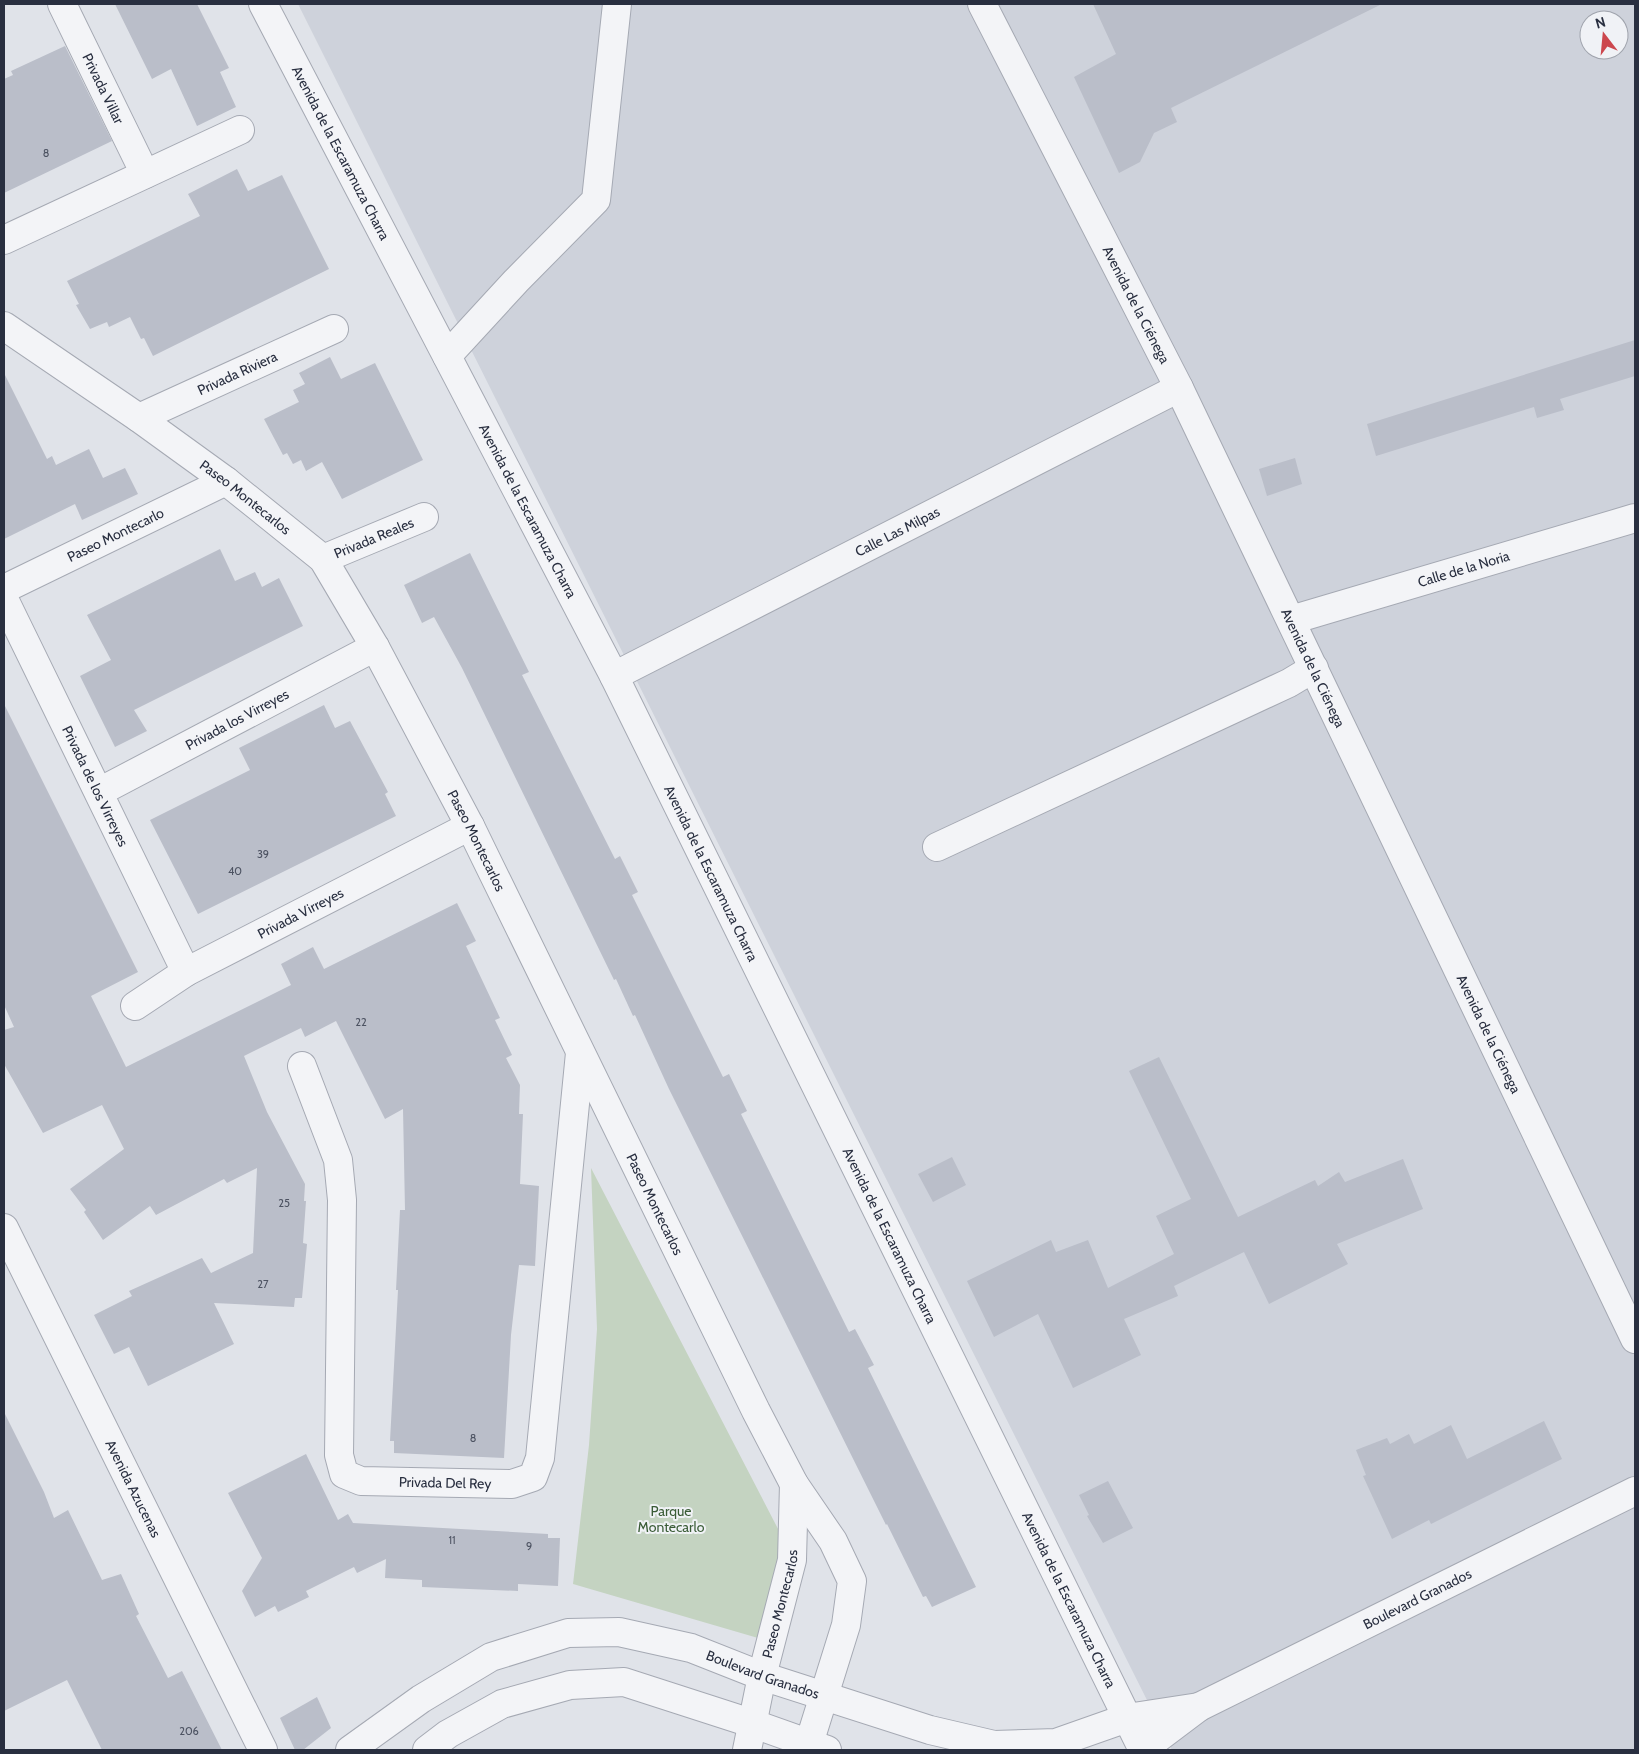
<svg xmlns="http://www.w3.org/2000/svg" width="1639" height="1754" font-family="Cabin,sans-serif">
	<rect width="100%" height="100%" fill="#e0e3e9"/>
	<!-- built -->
	<path fill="#ced2db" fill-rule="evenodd" d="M298 4H1635V1750H1172ZM1589 20H1619V50H1589Z"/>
	<!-- green -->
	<polygon fill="#c4d3c1" points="591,1168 790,1552 765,1640 573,1584 589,1445 597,1329"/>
	<!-- building -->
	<g fill="#babec9">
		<polygon points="115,4 197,4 229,68 220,72 236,107 197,126 171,69 152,79"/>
		<polygon points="1093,4 1382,4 1171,108 1177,122 1154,133 1140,162 1119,173 1074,77 1116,54"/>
		<polygon points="65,46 112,141 4,193 4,79 13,75 11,71"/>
		<polygon points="237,169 248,191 282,175 329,269 153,356 144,338 141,339 130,317 109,327 107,322 90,329 76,305 79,304 67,281 200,216 188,194"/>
		<polygon points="1635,340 1635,376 1560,399 1564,410 1537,418 1534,407 1376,456 1367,424"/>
		<polygon points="330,357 341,379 375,363 423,460 342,499 322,462 306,471 301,460 293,464 287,453 283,455 264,419 299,402 293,390 305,384 299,373"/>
		<polygon points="4,373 47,459 52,456 56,465 89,449 103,478 125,468 138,494 82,520 75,504 4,539"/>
		<polygon points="1295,458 1302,484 1267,496 1259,469"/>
		<polygon points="220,549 235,581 255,572 262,587 279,578 303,626 134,710 147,731 115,747 80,676 111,660 87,615"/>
		<polygon points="470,553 529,672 522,675 615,859 620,856 638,892 632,895 723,1077 729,1074 747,1111 741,1114 849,1332 855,1329 874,1365 868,1368 976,1587 932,1607 926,1596 923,1597 887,1524 886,1525 669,1089 635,1015 633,1016 616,979 614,980 462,668 434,617 422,623 404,585"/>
		<polygon points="4,704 138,972 91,996 126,1067 291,985 281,964 313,947 324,969 457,903 476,941 466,946 500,1018 495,1020 512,1055 506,1058 520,1085 519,1114 523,1114 520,1184 539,1186 535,1266 519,1265 511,1335 504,1458 394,1453 394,1441 390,1441 398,1290 396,1290 400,1210 405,1210 403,1109 385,1119 336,1021 305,1037 301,1028 244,1056 267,1112 305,1184 304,1201 306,1201 303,1243 307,1244 302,1298 295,1298 294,1307 214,1303 234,1344 148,1386 129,1347 114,1354 94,1315 132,1296 129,1291 202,1258 211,1273 253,1253 257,1168 227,1183 224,1179 156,1215 150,1206 103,1240 84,1212 86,1210 70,1189 124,1149 102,1105 43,1133 4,1064 4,1030 14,1027 4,1005"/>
		<polygon points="324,705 335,728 350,721 388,792 385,794 396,816 198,914 150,820 250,770 239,748"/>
		<polygon points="1159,1057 1238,1217 1315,1180 1318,1186 1339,1172 1345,1182 1403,1159 1423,1209 1337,1244 1348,1264 1269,1304 1244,1252 1174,1286 1178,1296 1124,1319 1141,1355 1073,1388 1038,1314 994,1337 967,1281 1051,1240 1056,1252 1088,1240 1108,1288 1174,1254 1156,1216 1191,1199 1129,1071"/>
		<polygon points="952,1157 966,1185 933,1202 918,1174"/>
		<polygon points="4,1412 44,1492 54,1518 68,1510 102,1580 121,1574 139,1614 136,1616 168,1678 182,1671 222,1750 102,1750 67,1680 4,1711"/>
		<polygon points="1544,1421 1562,1459 1431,1524 1429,1520 1392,1539 1363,1476 1366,1475 1356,1450 1387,1438 1390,1444 1409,1434 1414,1444 1451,1425 1467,1459"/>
		<polygon points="306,1454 338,1520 348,1514 353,1523 548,1534 548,1538 560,1538 558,1586 518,1584 518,1591 422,1587 422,1580 385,1578 386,1559 357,1573 354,1567 306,1591 309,1597 278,1612 275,1606 255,1617 242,1591 262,1558 228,1493"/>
		<polygon points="1108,1481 1133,1528 1103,1543 1087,1516 1089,1515 1079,1495"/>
		<polygon points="317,1697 331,1728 303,1750 295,1750 280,1718"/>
	</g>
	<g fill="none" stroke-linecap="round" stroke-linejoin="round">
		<!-- minor casing -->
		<g stroke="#a5a9b3" stroke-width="30">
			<g id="minor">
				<path id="s1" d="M62 4 145 174"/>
				<path id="s2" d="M263 4 614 676 1143 1750"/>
				<path id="s3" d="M982 4 1179 388 1635 1339"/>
				<polyline points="4,240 240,130"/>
				<path id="s4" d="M4 326 139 418 226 481 323 559 375 647 470 826 756 1411 794 1484 833 1541 852 1581 846 1625 807 1750"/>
				<polyline points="447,356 516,281 596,200 617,4"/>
				<path id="s5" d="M139 418 334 329"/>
				<path id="s6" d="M323 559 424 517"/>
				<path id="s7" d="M4 589 226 481"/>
				<path id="s8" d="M4 599 186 972"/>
				<path id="s9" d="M1291 620 1635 518"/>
				<path id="s10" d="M614 676 1179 388"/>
				<path id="s11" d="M99 792 375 647"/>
				<polyline points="937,847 1289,683 1314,668"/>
				<path id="s12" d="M135 1006 186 972 470 826"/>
				<path id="s13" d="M302 1066 338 1160 342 1200 339 1455 344 1474 361 1481 512 1484 533 1477 540 1458 580 1053"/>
				<path id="s14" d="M4 1228 263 1750"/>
				<path id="s15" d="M350 1750 421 1699 491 1657 568 1633 619 1632 691 1648 762 1676 930 1730 994 1745 1056 1743 1127 1718 1199 1707"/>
				<polyline points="427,1750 448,1734 502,1704 570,1685 624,1682 751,1723 827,1750"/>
				<path id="s16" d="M747 1750 762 1676 792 1560 794 1484"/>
				<path id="s17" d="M1142 1750 1199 1707 1635 1491"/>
			</g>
		</g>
		<!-- minor -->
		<use href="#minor" stroke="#f3f4f7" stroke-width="28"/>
	</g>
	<g text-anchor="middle" stroke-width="4" stroke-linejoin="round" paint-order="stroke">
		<!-- number labels -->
		<g font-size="11" fill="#4d5362">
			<text x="46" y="157">8</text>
			<text x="263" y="858">39</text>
			<text x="235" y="875">40</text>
			<text x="361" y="1026">22</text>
			<text x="284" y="1207">25</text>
			<text x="263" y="1288">27</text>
			<text x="473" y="1442">8</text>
			<text x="452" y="1544">11</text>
			<text x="529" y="1550">9</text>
			<text x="189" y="1735">206</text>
		</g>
		<!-- street labels -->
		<g font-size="14" fill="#292f40" stroke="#f0f2f6">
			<text dy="5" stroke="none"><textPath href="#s1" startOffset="94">Privada Villar</textPath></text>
			<text dy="5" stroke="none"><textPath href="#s2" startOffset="168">Avenida de la Escaramuza Charra</textPath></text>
			<text dy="5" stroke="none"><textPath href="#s3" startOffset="338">Avenida de la Ciénega</textPath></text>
			<text dy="5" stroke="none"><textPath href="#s5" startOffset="108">Privada Riviera</textPath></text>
			<text dy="5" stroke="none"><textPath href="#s4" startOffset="296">Paseo Montecarlos</textPath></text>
			<text dy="5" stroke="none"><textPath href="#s2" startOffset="572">Avenida de la Escaramuza Charra</textPath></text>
			<text dy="5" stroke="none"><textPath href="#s10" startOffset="318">Calle Las Milpas</textPath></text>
			<text dy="5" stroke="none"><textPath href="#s7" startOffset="124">Paseo Montecarlo</textPath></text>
			<text dy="5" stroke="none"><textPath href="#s6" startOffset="55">Privada Reales</textPath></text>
			<text dy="5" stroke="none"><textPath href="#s9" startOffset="180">Calle de la Noria</textPath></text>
			<text dy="5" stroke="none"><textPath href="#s3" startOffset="742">Avenida de la Ciénega</textPath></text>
			<text dy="5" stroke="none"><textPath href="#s11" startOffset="156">Privada los Virreyes</textPath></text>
			<text dy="5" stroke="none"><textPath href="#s8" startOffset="208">Privada de los Virreyes</textPath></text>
			<text dy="5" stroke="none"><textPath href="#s4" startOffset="716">Paseo Montecarlos</textPath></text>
			<text dy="5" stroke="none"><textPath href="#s2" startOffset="978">Avenida de la Escaramuza Charra</textPath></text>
			<text dy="5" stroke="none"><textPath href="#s12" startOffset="190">Privada Virreyes</textPath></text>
			<text dy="5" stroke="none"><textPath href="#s3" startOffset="1148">Avenida de la Ciénega</textPath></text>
			<text dy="5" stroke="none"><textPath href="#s4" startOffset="1121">Paseo Montecarlos</textPath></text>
			<text dy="5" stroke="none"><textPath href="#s2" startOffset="1382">Avenida de la Escaramuza Charra</textPath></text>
			<text dy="5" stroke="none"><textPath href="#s13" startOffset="518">Privada Del Rey</textPath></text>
			<text dy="5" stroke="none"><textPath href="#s14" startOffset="291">Avenida Azucenas</textPath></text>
			<text dy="5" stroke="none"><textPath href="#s17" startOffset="315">Boulevard Granados</textPath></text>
			<text dy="5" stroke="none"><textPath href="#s2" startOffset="1788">Avenida de la Escaramuza Charra</textPath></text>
			<text dy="5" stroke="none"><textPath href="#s16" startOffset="150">Paseo Montecarlos</textPath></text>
			<text dy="5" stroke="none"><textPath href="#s15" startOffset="451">Boulevard Granados</textPath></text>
		</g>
		<!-- park labels -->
		<g font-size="14" fill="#3a5c36" stroke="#f0f2f6">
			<text x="671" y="1516">Parque<tspan x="671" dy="16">Montecarlo</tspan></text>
		</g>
	</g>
	<!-- border -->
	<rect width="1639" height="1754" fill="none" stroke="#292f40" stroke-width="10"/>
	<!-- north arrow -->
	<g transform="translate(1604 35) rotate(344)"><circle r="24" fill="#f0f2f6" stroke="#a0a4ad"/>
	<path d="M0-4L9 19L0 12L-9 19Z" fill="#cc474e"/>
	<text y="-8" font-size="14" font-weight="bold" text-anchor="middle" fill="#292f40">N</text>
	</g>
</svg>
